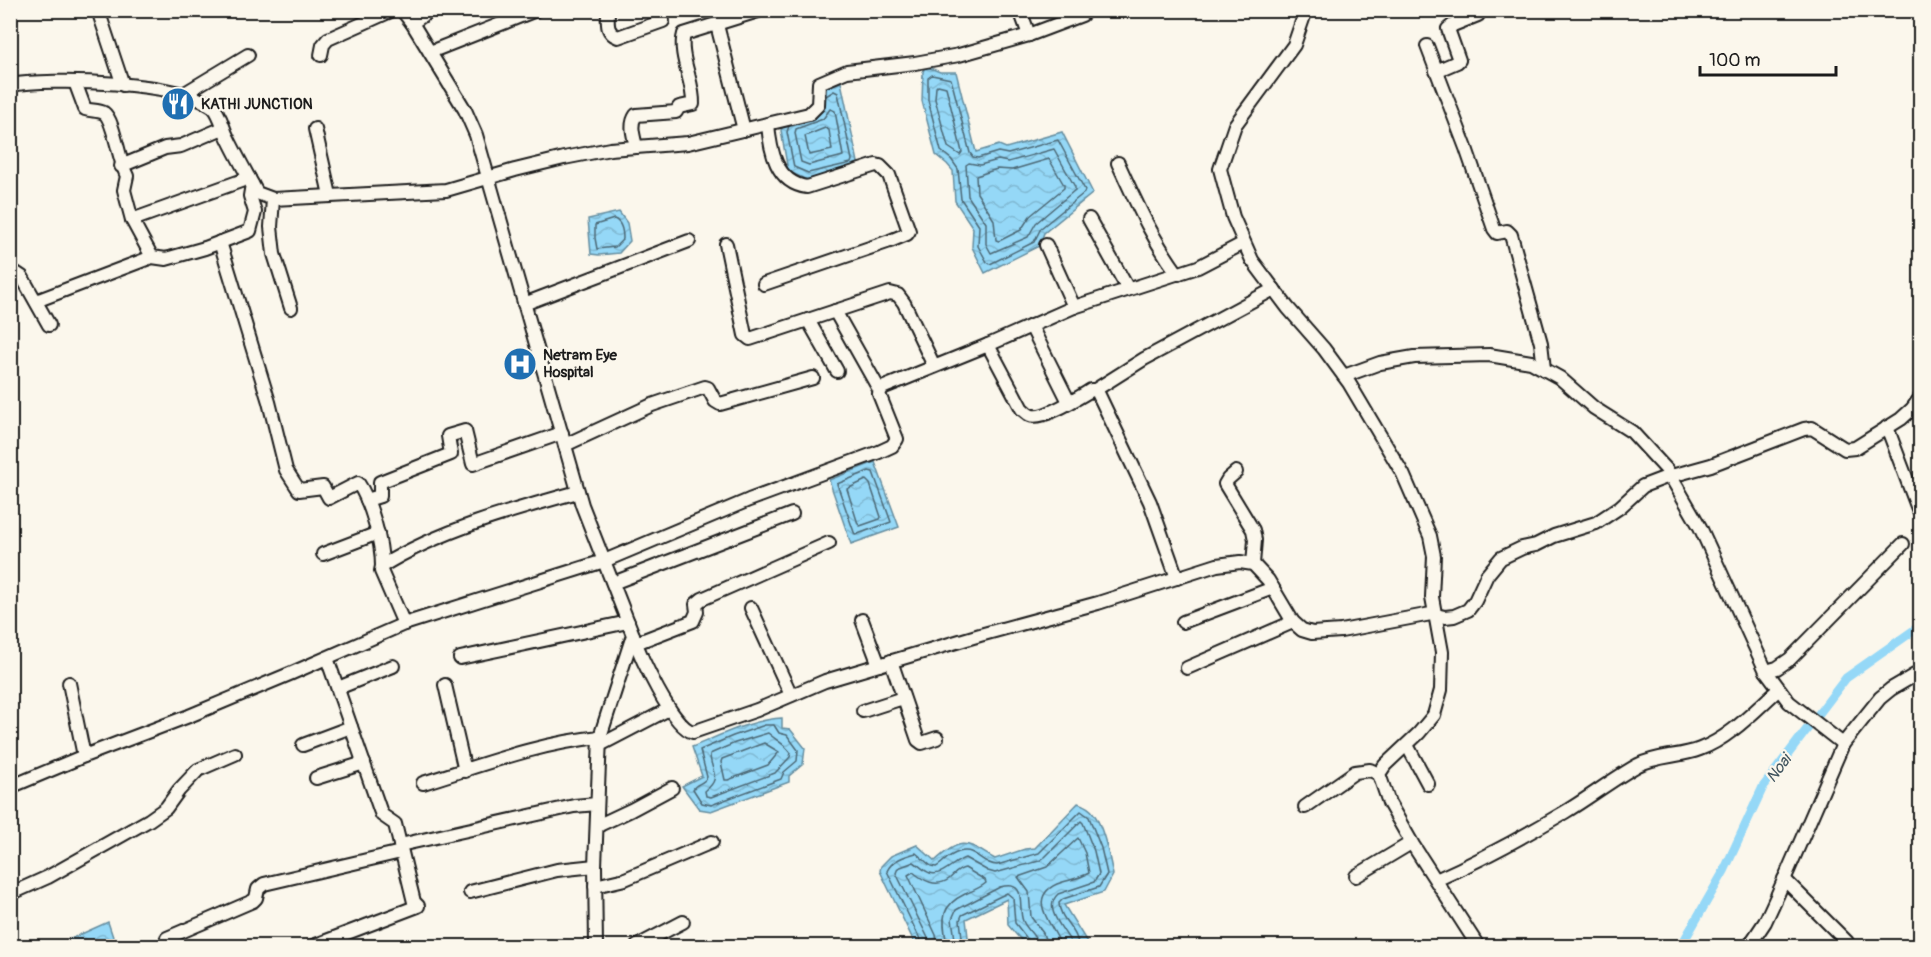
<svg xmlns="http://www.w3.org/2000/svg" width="1931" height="957" font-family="Pangolin,sans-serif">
	<defs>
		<pattern id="water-waves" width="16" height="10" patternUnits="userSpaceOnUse" patternTransform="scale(1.5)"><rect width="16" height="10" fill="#95d8f7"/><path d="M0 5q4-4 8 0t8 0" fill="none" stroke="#80b9d3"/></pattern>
	</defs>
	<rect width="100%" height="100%" fill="#fbf7ec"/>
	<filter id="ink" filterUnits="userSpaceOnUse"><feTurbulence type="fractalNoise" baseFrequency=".0167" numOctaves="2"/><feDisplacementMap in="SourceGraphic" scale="12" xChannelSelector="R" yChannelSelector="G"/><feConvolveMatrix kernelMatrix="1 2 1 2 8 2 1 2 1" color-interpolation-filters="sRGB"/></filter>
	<g filter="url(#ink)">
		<!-- water -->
		<g fill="url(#water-waves)" stroke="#658d9f" stroke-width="1.5">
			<polygon points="925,66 940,72 956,72 976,152 999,145 1006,148 1062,132 1093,193 1044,233 1039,246 985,273 972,247 973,228 955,201 953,171 947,164 936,155 922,101 923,72"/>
			<polygon points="841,82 859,167 807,180 788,171 781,130 787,117 816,107 818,95 827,87"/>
			<polygon points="619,212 627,223 630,241 619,253 599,255 591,254 588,219"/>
			<polygon points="875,462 899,527 851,544 829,480"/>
			<path d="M782 718V728L790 729 805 748 803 764 789 776V782L711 811 699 809 682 786 702 776 692 747C721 735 750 720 782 718Z"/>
			<path d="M1078 803C1084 805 1091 809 1094 814 1103 827 1110 859 1113 875L1104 892 1064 905 1087 942 1080 946H1026L1008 925 1007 899 966 919 969 946H915V944L880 871 881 866 891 856 917 845 935 861C963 835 967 843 995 859L1025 849 1035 848Z"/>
			<polygon points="108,922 116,946 70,946 68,940"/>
		</g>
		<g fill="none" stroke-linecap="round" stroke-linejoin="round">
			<!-- shore -->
			<g stroke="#4c6774" stroke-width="1.5">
				<polygon points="932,75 951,79 970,153 973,157 978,158 998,152 1008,154 1058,140 1085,190 1084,193 1041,228 1034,242 990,264 987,262 978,246 979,226 961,199 958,169 951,159 941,151 928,100 928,78"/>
				<polygon points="938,85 946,87 962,152 960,155 948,147 935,99 936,87"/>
				<polygon points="830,109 835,111 843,156 809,165 801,162 795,133 796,129 823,119"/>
				<polyline points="789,126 787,132 794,167 808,173 851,163 852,160 838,93 834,91 826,96"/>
				<polygon points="825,128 829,130 832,150 809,155 805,136"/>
				<polygon points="1054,149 1075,187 1075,190 1036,223 1028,237 991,253 986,244 986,223 968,196 966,165 969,163 980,165 998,160 1008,162"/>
				<polygon points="1049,159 1064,185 1064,188 1030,216 1021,230 999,241 996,240 994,220 977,193 976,176 997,169 1012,170"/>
				<path d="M614 219C622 222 623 232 623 239L615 247 597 249 595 238V225Z"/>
				<polygon points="869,471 873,472 891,522 855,535 837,484"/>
				<polygon points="866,480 870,484 881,517 880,519 860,526 858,524 847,489"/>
				<path d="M765 725H774L779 733 787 735 798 750 797 761 784 772 781 779 711 805 702 803 693 789C696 783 704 784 707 777L700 750 733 736Z"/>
				<path d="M768 733C777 741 784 743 791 753L790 757 775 773 711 797 706 796 705 791C723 777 710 771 710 754L735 743Z"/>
				<polygon points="764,743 779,752 768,765 728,780 725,780 721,762 722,759"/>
				<path d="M921 946V941L887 871C892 860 905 856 916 853L931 866 936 867C942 864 946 858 952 855 975 842 978 864 997 865L1039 853 1081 811 1089 817 1101 848 1107 874 1099 887 1063 899 1059 903C1059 919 1079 931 1078 946"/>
				<path d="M929 946 928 938 896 873 898 868 914 862C919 865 924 871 930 873 942 877 953 862 965 858L988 871 995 873 1039 861 1045 857 1081 821 1083 823 1094 851 1099 874 1094 882 1058 894C1043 908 1062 927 1070 941V946"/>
				<path d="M938 946 936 935 908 875 913 872C924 881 936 888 949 879 955 874 958 869 965 868L985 880 986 883C980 888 972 891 965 894 938 907 943 921 947 946"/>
				<path d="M956 946 952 919 956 910 1000 887C1029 879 1017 908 1023 921 1027 931 1037 935 1037 946"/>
				<polyline points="963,946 960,920 962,915 1007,893 1013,898 1015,923 1029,941 1030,946"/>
				<path d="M1047 946 1043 933 1031 917 1029 892 1018 877 1047 867 1078 838 1085 853 1089 873C1079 879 1067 880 1057 884 1024 899 1056 928 1061 946"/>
			</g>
			<!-- canal -->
			<polyline stroke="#95d8f7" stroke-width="9" points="1681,946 1724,871 1763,787 1846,678 1920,626"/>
			<!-- minor casing -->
			<g stroke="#1c1c1c" stroke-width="16">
				<g id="minor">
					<polyline points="98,10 123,85"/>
					<polyline points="402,10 412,23 465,110 476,135 582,505 633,635 600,737 595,866 596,946"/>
					<path d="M608 10C608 22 605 32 618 37L663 21"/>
					<polyline points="1020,10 1029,35"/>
					<polyline points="1306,10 1294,45 1235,125 1220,169 1233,217 1252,260 1288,308 1324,349 1349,383 1403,474 1430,536 1434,556 1432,597 1442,652 1441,690 1434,715 1419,733 1385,765 1379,774 1389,803 1413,845 1478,946"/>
					<polyline points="412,23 431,10"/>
					<polyline points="717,25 744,130"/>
					<polyline points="1427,46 1466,148 1494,229 1497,233 1507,231 1511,235 1541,343 1544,369"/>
					<polyline points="430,52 536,10"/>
					<polyline points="321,55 323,45 328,39 393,10"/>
					<polyline points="1436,71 1457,62 1459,60 1448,29 1453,25 1478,15"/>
					<path d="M75 82 85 109C91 111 98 110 104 113 114 120 119 162 127 176L124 190 132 220 152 257 166 259 205 248 250 231 255 212 250 196 252 184"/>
					<path d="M10 85C52 78 180 81 213 107 220 113 223 128 227 136 236 155 247 174 257 193L273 199 446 190 515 170 564 158 610 149 688 143 809 114 818 105 819 83 847 71 915 63 959 55 1029 35 1082 15 1086 10"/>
					<polyline points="185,93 248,55"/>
					<polyline points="315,129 330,195"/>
					<path d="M636 147C634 136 629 125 636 115L676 112 679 107 693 104C694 82 678 55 684 34L758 11"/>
					<path d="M1118 163C1136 202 1152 239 1178 274"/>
					<polyline points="121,166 165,148 181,146 223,128"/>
					<polyline points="273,199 271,227 274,254 291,308"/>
					<polyline points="1089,219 1128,289"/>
					<polyline points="132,220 249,178"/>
					<path d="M220 242 269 402 286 470 299 490 323 487 329 498 358 483C371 502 382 542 382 566"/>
					<polyline points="726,244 745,335 750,339 890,293 898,295 904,303 934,366"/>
					<polyline points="1046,245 1074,307"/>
					<polyline points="10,273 16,273 22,277 49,325"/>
					<path d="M764 284 890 241 907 234 909 231 889 175 880 166 876 165 807 187C776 183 770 150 768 124"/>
					<polyline points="36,301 152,257"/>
					<polyline points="524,304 689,241"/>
					<polyline points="835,311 880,391"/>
					<polyline points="808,320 837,371"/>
					<polyline points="1031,326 1069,402"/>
					<polyline points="988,345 1074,307 1198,267 1244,243"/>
					<polyline points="1344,376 1380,363 1414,357 1489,355 1531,362 1560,378 1594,408 1632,432 1667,470 1700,527 1766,671 1789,702 1843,744"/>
					<polyline points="1095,390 1144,359 1274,289"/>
					<polyline points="1887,427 1918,509"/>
					<polyline points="565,445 652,405 705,387 708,388 715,401 720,404 813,378"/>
					<polyline points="1236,472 1228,479 1225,484 1253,530 1255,540 1253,564"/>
					<polyline points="367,500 380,496 380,482 451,454 448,436 465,431 473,464 562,433"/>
					<polyline points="323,554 378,533"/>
					<polyline points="613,583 792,514"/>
					<polyline points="751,608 791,695"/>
					<polyline points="862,620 879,665"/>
					<polyline points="1183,622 1273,588"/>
					<path d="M404 624 381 571 382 566C440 530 513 510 578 492"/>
					<path d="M633 635C640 656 672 727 693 732L757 710 825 681 980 635 1098 603 1217 565 1240 562 1253 564 1268 580 1293 622 1302 630 1312 633 1341 631 1431 614 1445 617 1454 616 1468 610 1475 601 1487 575 1501 558 1522 548 1536 545 1554 536 1596 523 1620 507 1643 486 1664 478 1711 465 1804 429 1812 428 1845 449 1855 448 1901 419 1912 409 1920 398"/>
					<polyline points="636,643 693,621 697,612 696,604 702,599 829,543"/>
					<polyline points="460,658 628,622"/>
					<polyline points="891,661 918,740 922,743 937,738"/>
					<polyline points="1187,668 1293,622"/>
					<polyline points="1766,671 1777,668 1790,659 1903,544"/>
					<polyline points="69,683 84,756"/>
					<polyline points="445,685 465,771"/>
					<polyline points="338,688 393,666"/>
					<polyline points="863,711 903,698"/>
					<polyline points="303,745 351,727"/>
					<polyline points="600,745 669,709"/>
					<polyline points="1407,745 1428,784"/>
					<polyline points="316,778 364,763"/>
					<path d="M423 783C482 765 539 743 600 737"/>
					<path d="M10 787 84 756 189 716 292 673 404 624 604 561 749 500 879 452 892 446 897 439 879 394 882 388 988 345 1022 409C1025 411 1027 414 1030 415 1042 421 1079 397 1091 390H1095L1098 393 1150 502 1177 578"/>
					<polyline points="1305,807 1355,772 1370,770 1379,774"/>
					<polyline points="597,826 631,810 672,788"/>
					<polyline points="400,845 574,806 597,804"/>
					<polyline points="1356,876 1411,843"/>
					<polyline points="1784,879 1847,942"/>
					<path d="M1436 880C1481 860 1523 837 1565 812 1590 797 1613 779 1638 765 1658 755 1679 757 1700 749 1730 738 1755 710 1779 689"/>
					<polyline points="595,886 625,879 712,842"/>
					<polyline points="470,892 557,870 595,866"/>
					<polyline points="10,894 48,877 149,820 166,808 179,790 198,770 235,754"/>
					<polyline points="167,938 253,901 256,898 258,889 264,884 401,852"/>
					<polyline points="313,946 418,906 414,902 395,824 382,815 380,810 327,658"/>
					<polyline points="637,946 683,922"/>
					<polyline points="1749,946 1765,922 1777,896 1843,744 1880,698 1891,689 1920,672"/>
				</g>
			</g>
			<!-- minor -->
			<use href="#minor" stroke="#fbf7ec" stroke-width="12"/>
		</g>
	</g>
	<!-- icons -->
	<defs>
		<g id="restaurant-disc" transform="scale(1.725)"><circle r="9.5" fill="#1f6fb2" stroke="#fbf7ec"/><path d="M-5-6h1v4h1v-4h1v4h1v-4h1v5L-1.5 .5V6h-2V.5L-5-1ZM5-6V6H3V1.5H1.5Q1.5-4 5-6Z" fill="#fff"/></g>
		<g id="hospital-disc" transform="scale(1.725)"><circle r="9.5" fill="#1f6fb2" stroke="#fbf7ec"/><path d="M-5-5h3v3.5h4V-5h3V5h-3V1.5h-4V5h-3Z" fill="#fff"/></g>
	</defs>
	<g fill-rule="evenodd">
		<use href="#restaurant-disc" x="178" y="104"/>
		<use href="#hospital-disc" x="520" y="364"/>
	</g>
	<g text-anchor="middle" stroke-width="4.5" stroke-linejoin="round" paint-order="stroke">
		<!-- poi labels -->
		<g font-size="15" font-weight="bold" fill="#1c1c1c" stroke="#fbf7ec" text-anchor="start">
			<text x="201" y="109">KATHI JUNCTION</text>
			<text x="543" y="360">Netram Eye<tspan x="543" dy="17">Hospital</tspan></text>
		</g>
		<!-- water labels -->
		<g font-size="16" font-style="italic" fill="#40545e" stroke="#fbf7ec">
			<text transform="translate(1778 768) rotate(-53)" y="6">Noai</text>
		</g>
	</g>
	<!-- margin -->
	<rect width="1931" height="957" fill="none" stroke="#fbf7ec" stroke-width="36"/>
	<rect x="18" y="18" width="1895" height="921" fill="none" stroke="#1c1c1c" stroke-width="2" filter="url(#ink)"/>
	<!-- scale -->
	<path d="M1700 66v9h136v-9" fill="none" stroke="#1c1c1c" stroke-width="3"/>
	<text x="1709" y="66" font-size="18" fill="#1c1c1c" stroke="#fbf7ec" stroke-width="4.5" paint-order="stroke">100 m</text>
</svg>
